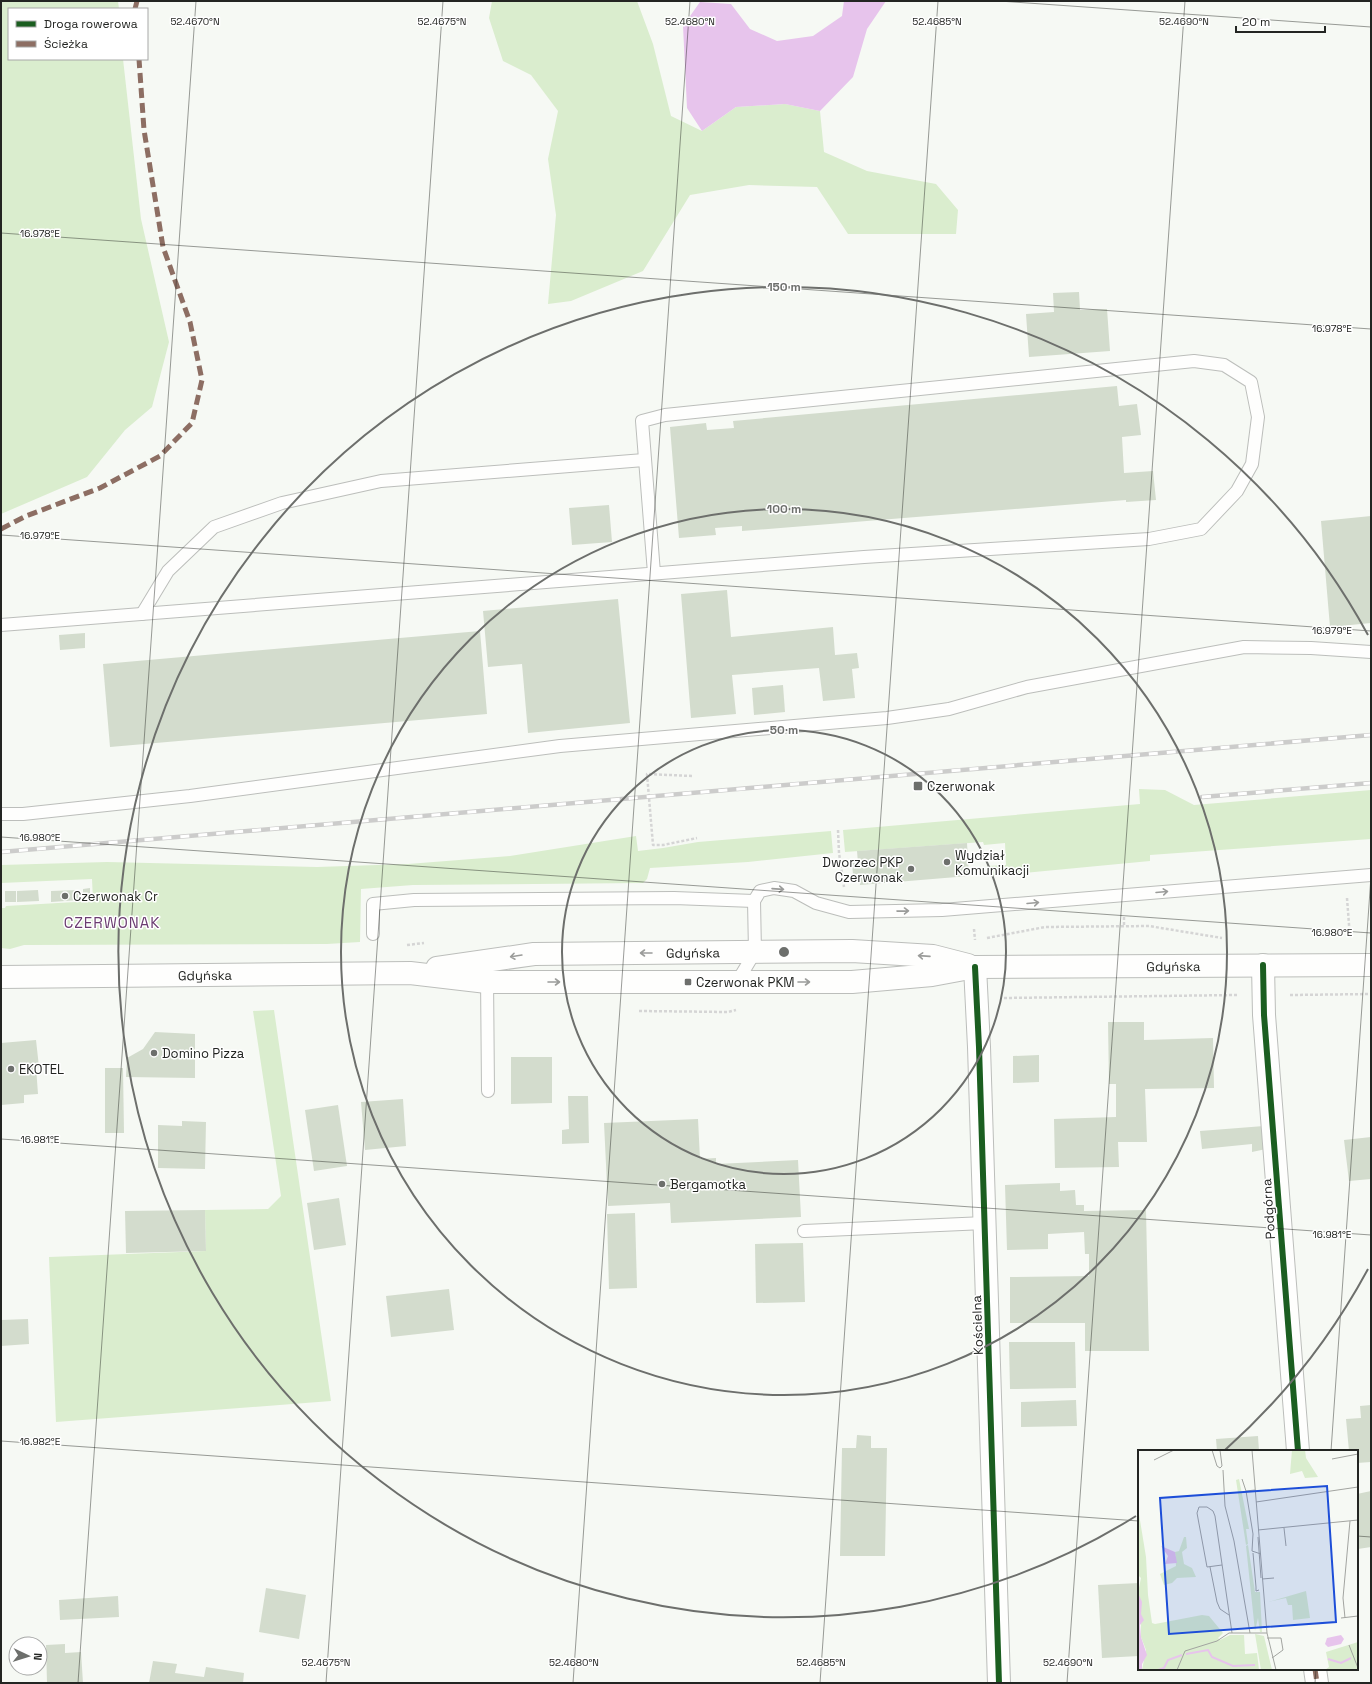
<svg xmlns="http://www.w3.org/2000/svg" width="1372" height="1684" font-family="'Space Grotesk',sans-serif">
	<rect width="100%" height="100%" fill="#f6f9f4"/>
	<!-- green -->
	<g fill="#daedce">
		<polygon points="1,1 118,1 119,9 9,9 9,59 123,59 141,219 169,342 152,407 125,430 87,477 1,514"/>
		<polygon points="492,1 637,1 653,44 671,116 702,131 736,107 785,104 820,111 824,152 867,171 936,184 958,210 956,234 848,234 817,187 749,185 690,195 643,271 571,301 548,304 556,215 548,159 558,111 531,75 503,61 489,18"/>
		<polygon points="1139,789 1165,790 1194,805 1371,790 1371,839 1150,855 1150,861 993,876 988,873 987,866 1006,865 1005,843 984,845 983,842 845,852 843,830 1140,804"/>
		<polygon points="831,831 833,853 748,862 650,868 647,879 643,883 413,885 361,889 360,942 327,944 24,945 10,949 1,948 1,908 5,908 6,906 93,901 92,879 1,883 1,865 107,862 317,867 408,864 510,856 636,836 638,851 663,848 698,842"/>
		<polygon points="274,1010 331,1401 56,1422 49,1257 206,1251 205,1210 268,1209 281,1196 253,1011"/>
	</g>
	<!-- water -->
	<polygon fill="#e7c4ec" points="844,1 886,1 867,29 853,77 820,111 785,104 736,107 702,131 687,108 683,26 700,2 731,4 750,29 777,41 813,36 842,16"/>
	<!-- building -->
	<g fill="#d3dccd">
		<polygon points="1079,292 1080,310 1107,309 1110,351 1029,357 1026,314 1054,312 1053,293"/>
		<polygon points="1117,386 1119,406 1137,404 1141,435 1122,437 1124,473 1153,471 1156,500 1126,502 1126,500 742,531 742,526 715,528 716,535 679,538 670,427 706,423 707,430 734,428 733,421"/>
		<polygon points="609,505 612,542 572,545 569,508"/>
		<polygon points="1371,516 1371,623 1330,627 1321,521"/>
		<polygon points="727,590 731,637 833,627 835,655 857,653 859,668 852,669 855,698 823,701 819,668 732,675 736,714 691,718 681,594"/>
		<polygon points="618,599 630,723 528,733 522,664 488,667 483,611"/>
		<polygon points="480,631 487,714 110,747 103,664"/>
		<polygon points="85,633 85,648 60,650 59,635"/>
		<polygon points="783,685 785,712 754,715 752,688"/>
		<polygon points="967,843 969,876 860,885 859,874 853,875 852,863 858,863 857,851"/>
		<polygon points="90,888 90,896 83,897 83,889"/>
		<polygon points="38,890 39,901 17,902 17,891"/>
		<polygon points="78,890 79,900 51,902 51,891"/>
		<rect x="5" y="891" width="11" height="11"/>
		<polygon points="1108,1022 1144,1022 1144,1040 1213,1038 1214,1088 1145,1089 1147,1142 1118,1142 1119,1167 1055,1168 1054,1119 1116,1117 1116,1084 1109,1084"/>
		<polygon points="155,1032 195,1034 195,1078 126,1077 127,1058 143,1049"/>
		<polygon points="36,1040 39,1067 36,1067 38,1094 24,1095 24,1103 1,1105 1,1043"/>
		<polygon points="1039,1055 1039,1082 1013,1083 1013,1056"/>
		<polygon points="511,1057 552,1057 552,1103 511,1104"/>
		<polygon points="105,1068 123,1068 124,1133 105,1133"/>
		<polygon points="568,1096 588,1096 589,1143 562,1144 562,1130 569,1129"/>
		<polygon points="403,1099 406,1146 365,1150 361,1102"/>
		<polygon points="338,1105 347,1166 314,1171 305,1110"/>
		<polygon points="698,1119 700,1159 716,1158 716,1164 798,1160 801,1217 671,1223 670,1203 608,1206 604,1123"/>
		<polygon points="182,1121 206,1122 205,1169 158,1168 158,1125 182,1126"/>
		<polygon points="1264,1126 1266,1149 1252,1152 1252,1144 1202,1149 1200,1131"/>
		<polygon points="1371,1137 1371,1179 1349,1181 1344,1140"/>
		<polygon points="1060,1183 1060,1191 1075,1190 1076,1205 1084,1205 1084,1211 1146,1210 1149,1351 1085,1351 1085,1323 1010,1323 1010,1277 1089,1276 1089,1254 1085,1254 1084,1232 1048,1234 1048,1249 1007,1250 1005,1185"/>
		<polygon points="339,1198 346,1245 314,1250 307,1203"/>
		<polygon points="205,1210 206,1251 126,1253 125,1211"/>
		<polygon points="635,1213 637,1288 609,1289 607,1214"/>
		<polygon points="803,1243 805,1302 756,1303 755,1244"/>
		<polygon points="449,1289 454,1330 391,1337 386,1296"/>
		<polygon points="28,1319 29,1344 1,1346 1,1320"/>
		<polygon points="1009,1342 1075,1342 1076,1388 1010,1389"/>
		<polygon points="1076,1400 1077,1426 1021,1427 1021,1402"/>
		<polygon points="1371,1405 1371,1462 1357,1463 1357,1451 1349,1451 1346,1419 1361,1418 1360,1406"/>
		<polygon points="857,1435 871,1436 871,1448 887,1448 885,1556 840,1556 842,1448 856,1448"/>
		<polygon points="1258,1436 1259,1451 1217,1451 1216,1439"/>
		<polygon points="1371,1491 1371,1547 1358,1549 1357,1494"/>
		<polygon points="1139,1583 1139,1656 1102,1658 1098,1585"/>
		<polygon points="266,1588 306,1595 299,1639 259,1632"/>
		<polygon points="118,1596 119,1617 60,1620 59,1600"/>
		<polygon points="65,1644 65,1653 81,1652 83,1683 47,1683 46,1645"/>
		<polygon points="153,1661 177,1664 175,1673 204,1677 206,1667 244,1673 243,1683 149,1683"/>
	</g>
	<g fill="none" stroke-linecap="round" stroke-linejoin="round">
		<!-- service casing -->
		<g stroke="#bcbebb" stroke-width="14">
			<g id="service">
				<polyline points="142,614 168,571 214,527 282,503 381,481 644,460"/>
				<polyline points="1,625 864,557 1149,539 1201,529 1237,491 1252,464 1258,417 1251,382 1224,365 1194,361 665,415 642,421 654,573"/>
				<polyline points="1,814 23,814 190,796 560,746 887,718 949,709 1027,687 1244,647 1311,648 1371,652"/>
				<polyline points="373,934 373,904 414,900 674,898 754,901"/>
				<polyline points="487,976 488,1091"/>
				<polyline points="737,982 755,952 754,901 760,891 774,888 794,891 816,903 849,912 942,910 1371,875"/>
				<polyline points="804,1231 985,1223"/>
			</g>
		</g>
		<!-- minor casing -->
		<g stroke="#bcbebb" stroke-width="24">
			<g id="minor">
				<polyline points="1263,965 1264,1015 1298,1451"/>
				<polyline points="975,967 979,1047 999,1683"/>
				<polyline points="1315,1669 1317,1683"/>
			</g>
		</g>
		<!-- secondary casing -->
		<g stroke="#bcbebb" stroke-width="24">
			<g id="secondary">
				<path id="s1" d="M437 968 534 954 852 951 933 956 968 965"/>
				<path id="s2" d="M1 977 410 973 487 982H852L932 975 975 967 1371 965"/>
			</g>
		</g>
		<!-- path -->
		<g stroke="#d5d5d5" stroke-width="2.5" stroke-dasharray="3 2" stroke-linecap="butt">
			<polyline points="692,776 647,774 653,845 663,845 697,838"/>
			<polyline points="838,830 839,853 844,887"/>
			<polyline points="1347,898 1350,938"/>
			<polyline points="1124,917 1124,927"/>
			<polyline points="974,929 975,940"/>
			<polyline points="987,938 1045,927 1149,926 1222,938"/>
			<polyline points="407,945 424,943"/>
			<polyline points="1290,995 1371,994"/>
			<polyline points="1004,998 1237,995"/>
			<polyline points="639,1011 728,1012 736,1010"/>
		</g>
		<!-- service -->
		<use href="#service" stroke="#fefefd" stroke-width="12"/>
		<!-- minor -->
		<use href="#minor" stroke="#fefefd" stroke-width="22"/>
		<!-- secondary -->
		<use href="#secondary" stroke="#fefefd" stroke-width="22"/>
		<!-- rail casing -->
		<g stroke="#cccccb" stroke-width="4.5">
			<g id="rail">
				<polyline points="1202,797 1371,783"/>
				<polyline points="1,852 1371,735"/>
			</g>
		</g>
		<!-- rail -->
		<use href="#rail" stroke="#fff" stroke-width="3" stroke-dasharray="9" stroke-linecap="butt"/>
		<!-- quiet -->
		<g stroke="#8d6e63" stroke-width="5" stroke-dasharray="10 5" stroke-linecap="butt">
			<polyline points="135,9 137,1"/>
			<polyline points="1,529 26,516 100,488 160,456 192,423 202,380 190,322 163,247 144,130 139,59"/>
			<polyline points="1315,1669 1317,1683"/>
		</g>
		<!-- cycleway casing -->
		<g stroke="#fff" stroke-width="8">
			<g id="cycleway">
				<polyline points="1263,965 1264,1015 1298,1451"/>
				<polyline points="975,967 979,1047 999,1683"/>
			</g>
		</g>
		<!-- cycleway -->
		<use href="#cycleway" stroke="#1b5e20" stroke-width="6"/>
	</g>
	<!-- one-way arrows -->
	<defs><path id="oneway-shaft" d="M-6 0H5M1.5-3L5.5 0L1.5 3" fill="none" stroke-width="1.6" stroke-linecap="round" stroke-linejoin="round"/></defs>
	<g stroke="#9b9c9a">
		<use href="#oneway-shaft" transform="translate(778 889) rotate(4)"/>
		<use href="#oneway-shaft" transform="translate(1162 892) rotate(-5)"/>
		<use href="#oneway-shaft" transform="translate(1033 903) rotate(-5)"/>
		<use href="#oneway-shaft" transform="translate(903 911) rotate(-1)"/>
		<use href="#oneway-shaft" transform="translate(646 953) rotate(180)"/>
		<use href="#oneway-shaft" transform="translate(516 956) rotate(171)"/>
		<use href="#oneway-shaft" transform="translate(924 956) rotate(-176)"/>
		<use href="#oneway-shaft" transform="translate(554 982)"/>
		<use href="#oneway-shaft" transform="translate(804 982)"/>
	</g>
	<!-- ticks -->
	<path fill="none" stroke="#232522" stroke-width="1" stroke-opacity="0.45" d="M999 1 1371 27M1 233 1371 329M1 535 1371 631M1 837 1371 933M1 1139 1371 1235M1 1441 1139 1521M1331 1451 1371 876M1357 1536 1371 1537M78 1683 196 1M326 1683 443 1M573 1683 690 1M820 1683 938 1M1067 1683 1185 1M1315 1683 1316 1669"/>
	<!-- distance rings -->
	<g fill="none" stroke="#6d6f6c" stroke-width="2">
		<circle cx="784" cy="952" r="222"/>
		<circle cx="784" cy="952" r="443"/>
		<path d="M1368 1269A665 665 0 0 1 1225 1450M1136 1516A665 665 0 1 1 1368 635"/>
	</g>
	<!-- markers -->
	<g fill="#6d6f6c" stroke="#fff" stroke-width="1.5">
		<rect x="913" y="781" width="10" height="10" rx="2"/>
		<circle cx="947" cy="862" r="4"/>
		<circle cx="911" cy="869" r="4"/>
		<circle cx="65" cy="896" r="4"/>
		<rect x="684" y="978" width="8" height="8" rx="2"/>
		<circle cx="154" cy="1053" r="4"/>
		<circle cx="11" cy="1069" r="4"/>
		<circle cx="662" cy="1184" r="4"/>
	</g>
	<g text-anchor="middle" stroke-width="3" stroke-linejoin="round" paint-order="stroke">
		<!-- poi labels -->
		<g font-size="13" fill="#232522" stroke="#fff" text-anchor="start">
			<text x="927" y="791">Czerwonak</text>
			<text x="955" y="860">Wydział<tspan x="955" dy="15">Komunikacji</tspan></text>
			<text x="903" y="867" text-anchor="end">Dworzec PKP<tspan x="903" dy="15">Czerwonak</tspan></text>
			<text x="73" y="901">Czerwonak Cr</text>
			<text x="696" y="987">Czerwonak PKM</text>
			<text x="162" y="1058">Domino Pizza</text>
			<text x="19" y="1074">EKOTEL</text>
			<text x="670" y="1189">Bergamotka</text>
		</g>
		<!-- street labels -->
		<g font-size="13" fill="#232522" stroke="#fff">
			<text dy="5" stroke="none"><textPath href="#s1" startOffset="257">Gdyńska</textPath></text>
			<text dy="5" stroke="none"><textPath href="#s2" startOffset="1174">Gdyńska</textPath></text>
			<text dy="5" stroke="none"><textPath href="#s2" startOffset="204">Gdyńska</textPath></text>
			<text transform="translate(1268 1209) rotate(-94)" y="5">Podgórna</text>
			<text transform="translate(977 1325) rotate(-92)" y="5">Kościelna</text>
		</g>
		<!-- quarter labels -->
		<g font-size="15" letter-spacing="1" fill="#6b3c71" stroke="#fff">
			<text x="112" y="928">CZERWONAK</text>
		</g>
	</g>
	<!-- overview -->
	<g transform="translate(1138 1450)">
		<rect width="220" height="220" fill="#f6f9f4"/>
		<path d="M154 0H167L168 8 180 27 167 28 164 21 152 24ZM101 29 111 79H108L110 94 108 95 98 30ZM0 58 8 107 10 145 14 173 17 174 64 165 71 166 85 183 80 188 82 190 92 185H106L107 204 119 203 121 220H4L8 200 3 187V155L0 143 3 128 0 125ZM46 87H48L49 98 44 102 46 114 54 118 58 127 39 128 34 133 26 135 22 124 38 116 37 102 41 101ZM110 95 117 142H122L124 182H122L120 168 117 181 108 96ZM168 141 172 168 155 170 154 155H150L148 148 130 152ZM117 184 126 186 134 220H123ZM220 192V220H187L191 217 188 202Z" fill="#daedce"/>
		<path d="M23 96 37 102 39 113 27 114 30 106ZM0 143 4 152 3 164 6 170 2 175 3 187 9 205 4 214V220H0ZM203 185 206 189 203 194 190 197 187 194 189 188Z" fill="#e7c4ec"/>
		<path fill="none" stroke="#e7c4ec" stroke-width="2" d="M48 204 70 200 74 207 95 216 117 215M190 209 203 213 213 208M20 220 26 218 30 210 44 205"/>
		<path fill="none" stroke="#a2a4a0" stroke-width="1" d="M74 0 79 16 82 18 84 16 82 0M114 0 129 183 138 220M194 9 220 4M16 10 36 0M85 20 87 56 96 91 112 183M104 29 108 41M117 40 108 41 115 84 114 101 123 104M118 52 220 37M146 78 148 96M120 80 220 70M120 87 123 128M115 103 118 137V141L121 140M84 115 69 117 59 63 61 57H69L75 61 77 66 94 183M72 117 79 152 82 159 91 165M124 129 136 128M203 168 220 166M207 168 205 148 212 71M129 188H143L145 200 134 208M211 195 220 218M39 220 47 201 79 191 91 183H129"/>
		<path fill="#1d4ed8" fill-opacity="0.15" stroke="#1d4ed8" stroke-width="2" d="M189 36 198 172 31 184 22 48Z"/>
		<rect width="220" height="220" fill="none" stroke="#232522" stroke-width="2"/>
	</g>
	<g font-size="10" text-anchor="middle" fill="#232522" stroke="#fff" stroke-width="3" stroke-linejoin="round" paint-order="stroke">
		<text x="195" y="25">52.4670°N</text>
		<text x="442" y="25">52.4675°N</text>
		<text x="690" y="25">52.4680°N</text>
		<text x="937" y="25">52.4685°N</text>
		<text x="1184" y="25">52.4690°N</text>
		<text x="40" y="237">16.978°E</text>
		<text x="1332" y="332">16.978°E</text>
		<text x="40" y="539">16.979°E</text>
		<text x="1332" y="634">16.979°E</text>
		<text x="40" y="841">16.980°E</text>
		<text x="1332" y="936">16.980°E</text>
		<text x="40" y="1143">16.981°E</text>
		<text x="1332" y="1238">16.981°E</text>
		<text x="40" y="1445">16.982°E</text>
		<text x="326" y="1666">52.4675°N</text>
		<text x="574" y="1666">52.4680°N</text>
		<text x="821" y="1666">52.4685°N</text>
		<text x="1068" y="1666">52.4690°N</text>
	</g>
	<circle cx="784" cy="952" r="6" fill="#6d6f6c" stroke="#fff" stroke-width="2"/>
	<g font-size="12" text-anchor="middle" font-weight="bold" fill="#6d6f6c" stroke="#fff" stroke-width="3" stroke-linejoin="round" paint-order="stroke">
		<text x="784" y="291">150 m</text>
		<text x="784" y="513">100 m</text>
		<text x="784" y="734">50 m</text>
	</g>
	<!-- border -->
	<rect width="1372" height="1684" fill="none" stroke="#232522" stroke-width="4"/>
	<!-- legend -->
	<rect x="8" y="8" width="140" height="52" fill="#ffffff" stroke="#a7a8a7"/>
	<rect x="16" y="21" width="20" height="6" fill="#1b5e20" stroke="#a7a8a7"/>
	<text x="44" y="28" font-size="12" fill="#232522">Droga rowerowa</text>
	<rect x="16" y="41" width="20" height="6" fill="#8d6e63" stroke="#a7a8a7"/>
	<text x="44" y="48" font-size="12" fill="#232522">Ścieżka</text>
	<!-- north arrow -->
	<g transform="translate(28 1656) rotate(94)"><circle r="19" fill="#ffffff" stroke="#a7a8a7"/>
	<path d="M0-3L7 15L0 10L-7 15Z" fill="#6d6f6c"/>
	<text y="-6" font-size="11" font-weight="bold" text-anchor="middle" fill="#232522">N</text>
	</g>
	<!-- scale -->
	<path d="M1236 26v6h89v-6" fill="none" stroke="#232522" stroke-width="2"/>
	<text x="1242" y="26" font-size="12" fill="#232522" stroke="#ffffff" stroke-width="3" paint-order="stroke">20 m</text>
</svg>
